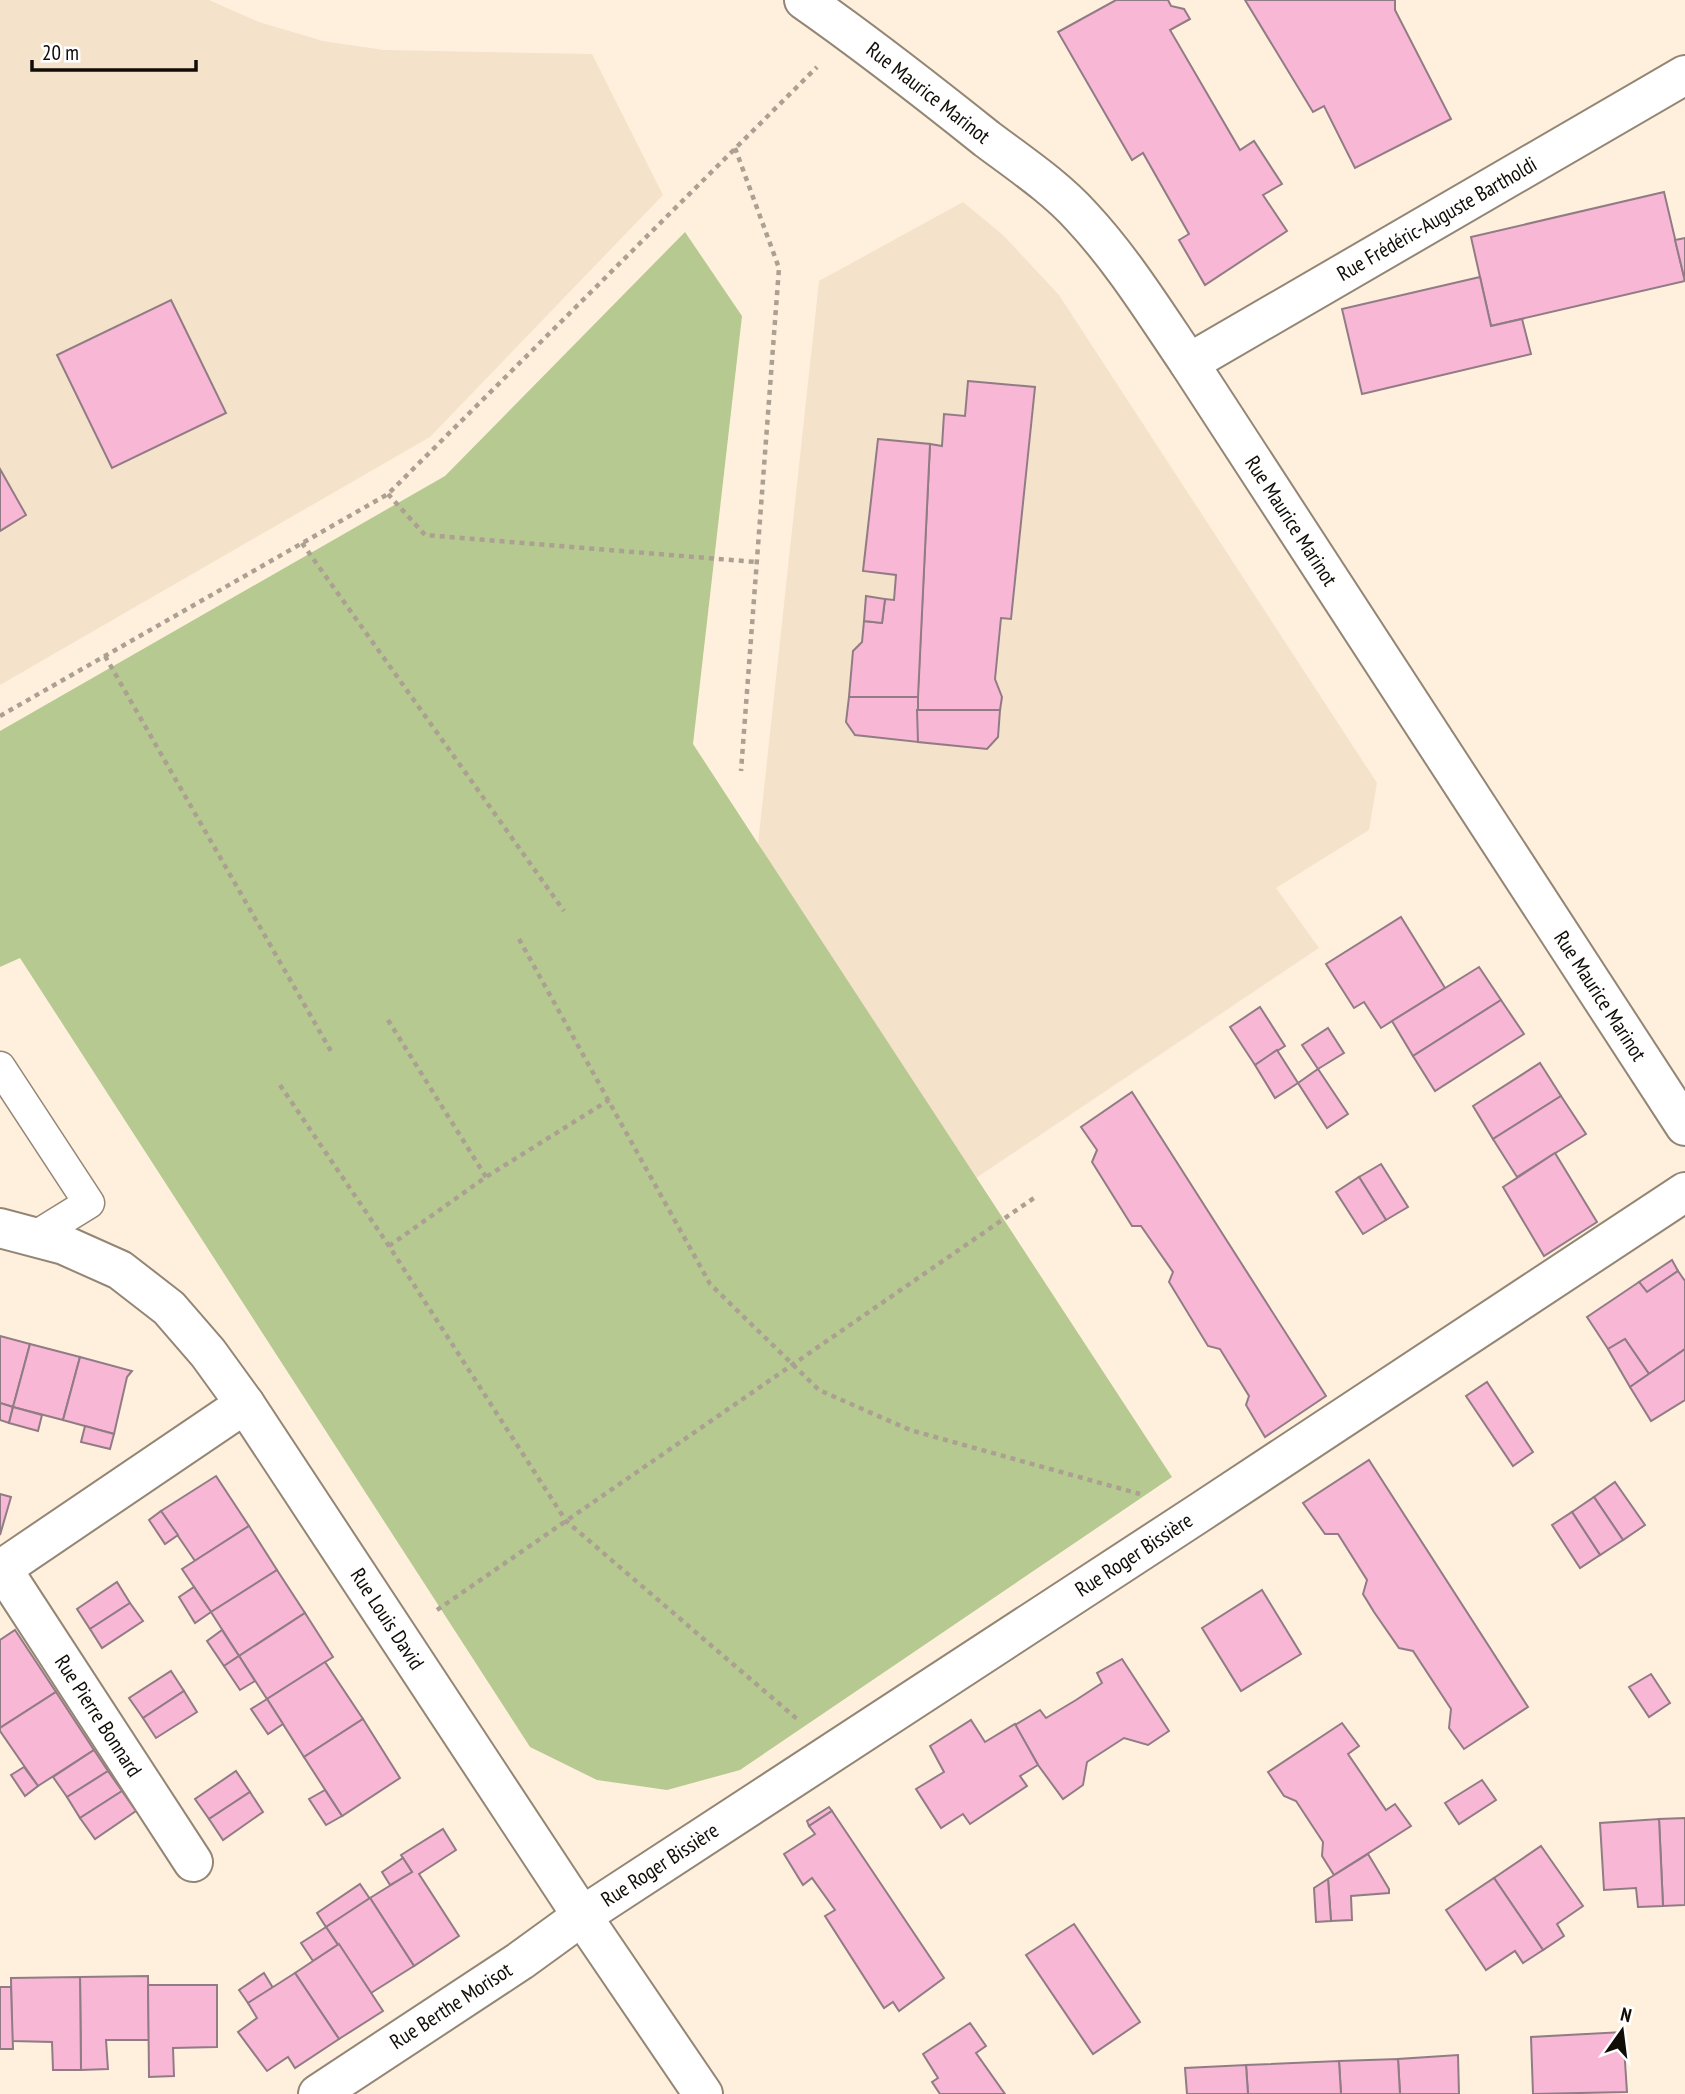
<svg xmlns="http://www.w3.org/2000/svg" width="1685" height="2094" font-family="'PT Sans Narrow',sans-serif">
	<rect width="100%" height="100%" fill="#fff0de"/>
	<!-- built -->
	<g fill="#f4e2ca">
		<polygon points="0,0 209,0 259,22 323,41 384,50 592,54 663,195 430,437 0,685"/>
		<polygon points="963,202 1003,235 1059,295 1377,783 1369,830 1276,888 1319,948 976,1178 758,844 819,281"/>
	</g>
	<!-- green -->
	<polygon fill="#b6c990" points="685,232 742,316 693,744 1172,1477 740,1770 667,1790 597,1780 530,1747 20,958 0,967 0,731 445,476"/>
	<!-- building -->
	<g fill="#f8b7d5" stroke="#917c85" stroke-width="2">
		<polygon points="1116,0 1168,0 1171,6 1184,9 1190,19 1170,30 1240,150 1254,141 1282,184 1263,195 1287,231 1205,285 1179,240 1189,234 1143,153 1132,160 1058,32"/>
		<polygon points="1245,0 1395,0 1395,10 1451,119 1355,168 1324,106 1313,112"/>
		<polygon points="1664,192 1685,281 1491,326 1471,237"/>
		<polygon points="1685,238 1685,281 1675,240"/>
		<polygon points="1480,277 1491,326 1522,319 1531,354 1362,394 1342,309"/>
		<polygon points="171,300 226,413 112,468 57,355"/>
		<polygon points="968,381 1035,387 1011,619 1001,618 995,679 1002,697 1000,710 917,710 930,444 942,446 944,414 965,416"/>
		<polygon points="878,439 930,444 918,697 849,697 853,651 862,642 864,621 882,623 885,599 894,600 896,575 863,571"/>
		<polygon points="0,469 26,515 0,531"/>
		<polygon points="866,596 885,599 882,623 864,621"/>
		<polygon points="849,697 918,697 918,742 855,735 846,722"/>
		<polygon points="917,710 1000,710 998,737 987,749 918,742"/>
		<polygon points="1401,917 1445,988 1381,1028 1364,1002 1354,1008 1326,964"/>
		<polygon points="1479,967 1501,1000 1413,1056 1392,1021"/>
		<polygon points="1501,1000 1524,1034 1435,1091 1413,1056"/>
		<polygon points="1260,1007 1285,1046 1255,1065 1230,1027"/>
		<polygon points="1328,1028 1344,1053 1318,1069 1302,1045"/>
		<polygon points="1277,1050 1298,1083 1275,1098 1255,1065"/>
		<polygon points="1540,1063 1561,1096 1493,1139 1473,1106"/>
		<polygon points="1318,1069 1348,1114 1327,1128 1298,1083"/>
		<polygon points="1132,1092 1326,1396 1265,1437 1246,1405 1249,1396 1220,1349 1208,1346 1169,1282 1173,1272 1141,1226 1132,1226 1092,1162 1097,1150 1081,1127"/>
		<polygon points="1561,1096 1586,1134 1517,1177 1493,1139"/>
		<polygon points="1555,1153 1597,1222 1544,1256 1503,1187"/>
		<polygon points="1381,1164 1408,1207 1386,1220 1359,1177"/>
		<polygon points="1359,1177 1386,1220 1363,1234 1336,1192"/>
		<polygon points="1672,1260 1678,1271 1647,1292 1639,1282"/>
		<polygon points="1678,1271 1685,1281 1685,1349 1649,1374 1625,1339 1608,1349 1587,1317 1639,1282 1647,1292"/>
		<polygon points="0,1336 30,1344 13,1407 0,1403"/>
		<polygon points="1625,1339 1649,1374 1630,1387 1608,1349"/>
		<polygon points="30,1344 80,1357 63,1420 13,1407"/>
		<polygon points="1685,1349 1685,1400 1651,1421 1630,1387"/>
		<polygon points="80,1357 132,1371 127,1377 114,1434 63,1420"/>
		<polygon points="1487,1382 1533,1452 1513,1466 1466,1396"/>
		<polygon points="0,1403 13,1407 9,1423 0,1420"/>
		<polygon points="13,1407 42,1415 38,1431 9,1423"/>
		<polygon points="85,1426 114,1434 110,1449 81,1442"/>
		<polygon points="1369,1460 1528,1707 1464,1749 1449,1728 1451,1709 1413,1651 1399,1648 1374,1612 1363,1594 1367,1580 1338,1534 1325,1534 1303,1503"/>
		<polygon points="216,1476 249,1526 195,1561 161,1511"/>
		<polygon points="1615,1482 1645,1525 1623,1540 1594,1497"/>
		<polygon points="0,1494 11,1497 0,1535"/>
		<polygon points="1594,1497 1623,1540 1600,1555 1572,1512"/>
		<polygon points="161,1511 178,1535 165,1544 149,1520"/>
		<polygon points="1572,1512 1600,1555 1580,1568 1552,1525"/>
		<polygon points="249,1526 277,1570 211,1612 182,1569"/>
		<polygon points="277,1570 305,1613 239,1656 211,1612"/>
		<polygon points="117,1582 130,1603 90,1629 77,1609"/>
		<polygon points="194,1587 211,1612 195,1623 179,1597"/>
		<polygon points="1262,1590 1301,1654 1241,1691 1202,1628"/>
		<polygon points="130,1603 143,1621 102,1648 90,1629"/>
		<polygon points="305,1613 333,1657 267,1699 239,1656"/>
		<polygon points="15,1630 56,1692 0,1728 0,1640"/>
		<polygon points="222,1630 239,1656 224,1666 207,1641"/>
		<polygon points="239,1656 255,1681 240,1690 224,1666"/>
		<polygon points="1122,1659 1169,1731 1148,1745 1124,1738 1107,1749 1087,1762 1083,1785 1063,1799 1038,1765 1015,1725 1040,1710 1046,1718 1076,1700 1102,1683 1097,1673"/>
		<polygon points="325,1662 363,1719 304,1757 267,1699"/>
		<polygon points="171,1671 184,1691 143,1718 129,1698"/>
		<polygon points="1651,1674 1670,1703 1649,1717 1629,1687"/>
		<polygon points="184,1691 197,1712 156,1738 143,1718"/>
		<polygon points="56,1692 94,1750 38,1786 0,1731 0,1728"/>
		<polygon points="267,1699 283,1724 268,1734 251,1709"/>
		<polygon points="363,1719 400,1778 342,1816 304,1757"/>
		<polygon points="971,1720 985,1742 1015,1724 1038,1765 1020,1776 1027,1786 970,1824 963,1814 941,1828 916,1789 944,1772 930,1746"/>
		<polygon points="1342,1723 1359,1746 1348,1754 1386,1810 1395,1804 1411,1826 1334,1875 1322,1856 1323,1842 1296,1801 1284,1796 1268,1772"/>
		<polygon points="94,1750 108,1771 67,1797 53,1777"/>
		<polygon points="24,1767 38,1786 25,1796 11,1775"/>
		<polygon points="108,1771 122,1791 80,1818 67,1797"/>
		<polygon points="236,1771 250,1792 209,1819 195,1799"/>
		<polygon points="1482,1780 1496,1800 1459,1824 1445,1803"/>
		<polygon points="325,1790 342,1816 326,1825 309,1799"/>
		<polygon points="122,1791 136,1811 95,1839 80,1818"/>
		<polygon points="250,1792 263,1812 223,1840 209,1819"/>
		<polygon points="829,1807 832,1811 809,1826 807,1821"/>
		<polygon points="832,1811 944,1978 899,2011 893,2002 884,2008 825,1916 835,1910 812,1878 803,1885 784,1854 815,1834 809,1826"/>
		<polygon points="1685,1818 1685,1905 1663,1906 1659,1819"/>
		<polygon points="1659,1819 1663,1906 1638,1907 1636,1888 1604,1890 1600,1823"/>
		<polygon points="443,1829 456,1850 419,1874 459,1936 414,1966 370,1898 412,1872 401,1855"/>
		<polygon points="1541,1846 1583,1906 1557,1924 1564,1936 1543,1950 1494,1878"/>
		<polygon points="1368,1854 1389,1889 1389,1893 1351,1896 1352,1920 1331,1921 1328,1879"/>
		<polygon points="403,1858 412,1872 390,1885 382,1872"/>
		<polygon points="1494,1878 1543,1950 1523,1963 1515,1951 1486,1970 1446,1910"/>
		<polygon points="1328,1879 1331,1921 1316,1922 1314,1888"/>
		<polygon points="360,1884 370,1899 326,1927 317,1913"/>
		<polygon points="370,1898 414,1966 371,1993 326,1927"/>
		<polygon points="1074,1924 1140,2022 1093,2054 1026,1955"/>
		<polygon points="326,1927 338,1945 313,1961 301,1943"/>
		<polygon points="339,1944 383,2011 339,2039 295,1973"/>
		<polygon points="264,1973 273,1988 248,2003 239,1990"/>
		<polygon points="295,1973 339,2039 295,2068 288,2057 267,2071 238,2032 257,2018 248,2003"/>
		<polygon points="148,1976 149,2040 106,2040 108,2069 81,2070 80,1977"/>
		<polygon points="80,1977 81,2070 53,2070 52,2042 12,2041 11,1978"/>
		<polygon points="148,1985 217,1985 217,2047 173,2048 174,2076 149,2077"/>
		<polygon points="0,1987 11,1987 13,2049 0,2049"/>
		<polygon points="970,2023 986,2046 976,2053 1005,2094 940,2094 932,2082 938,2078 923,2054"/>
		<polygon points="1623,2032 1627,2092 1533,2094 1531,2037"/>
		<polygon points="1458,2055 1459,2094 1400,2094 1398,2059"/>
		<polygon points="1398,2059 1400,2094 1341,2094 1339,2061"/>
		<polygon points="1339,2061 1341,2094 1248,2094 1246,2065"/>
		<polygon points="1246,2065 1248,2094 1187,2094 1185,2068"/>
	</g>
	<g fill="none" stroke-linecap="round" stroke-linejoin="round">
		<!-- service casing -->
		<g stroke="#938675" stroke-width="33">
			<polyline id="service" points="0,1067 89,1203 34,1237"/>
		</g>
		<!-- minor casing -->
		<g stroke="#938675" stroke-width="42">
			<g id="minor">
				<path d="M804 0C867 44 927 91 987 139 1019 163 1055 187 1082 217 1123 261 1155 313 1189 363L1685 1126"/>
				<polyline points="1189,363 1685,75"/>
				<polyline points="0,1228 64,1245 120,1270 169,1308 208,1353 245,1404 582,1916 703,2094"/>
				<polyline points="0,1570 245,1404"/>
				<polyline points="3,1570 193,1862"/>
				<polyline points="318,2094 520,1961 582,1916 1202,1511 1685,1192"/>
			</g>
		</g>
		<!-- path -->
		<g stroke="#aba092" stroke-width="4.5" stroke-dasharray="5 5" stroke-linecap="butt">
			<polyline points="735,148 779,268 741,771"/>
			<polyline points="388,494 425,535 756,562"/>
			<polyline points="302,543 564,911"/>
			<polyline points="105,656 332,1053"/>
			<polyline points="0,716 388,494 817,67"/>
			<polyline points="519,939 710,1284 819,1390 910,1430 1140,1494"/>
			<polyline points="388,1020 486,1177"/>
			<polyline points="280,1085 389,1246 566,1521 797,1719"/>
			<polyline points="389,1246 486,1177 609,1100"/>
			<polyline points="437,1610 1034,1198"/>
		</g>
		<!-- service -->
		<use href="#service" stroke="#fff" stroke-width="30"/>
		<!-- minor -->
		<use href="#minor" stroke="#fff" stroke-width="38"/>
	</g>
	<g text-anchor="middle" stroke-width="5" stroke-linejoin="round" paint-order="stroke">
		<!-- street labels -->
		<g font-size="21" fill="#100c06" stroke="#fff">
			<text transform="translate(928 93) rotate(38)" y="7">Rue Maurice Marinot</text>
			<text transform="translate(1437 219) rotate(-30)" y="7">Rue Frédéric-Auguste Bartholdi</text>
			<text transform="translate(1291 521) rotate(57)" y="7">Rue Maurice Marinot</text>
			<text transform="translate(1600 996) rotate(57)" y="7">Rue Maurice Marinot</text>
			<text transform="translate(1134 1555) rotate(-33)" y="7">Rue Roger Bissière</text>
			<text transform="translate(387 1619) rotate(57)" y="7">Rue Louis David</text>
			<text transform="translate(98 1716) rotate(57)" y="7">Rue Pierre Bonnard</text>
			<text transform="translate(660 1865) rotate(-33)" y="7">Rue Roger Bissière</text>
			<text transform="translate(451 2006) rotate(-33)" y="7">Rue Berthe Morisot</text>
		</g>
	</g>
	<!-- north arrow -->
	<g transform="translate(1622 2031) rotate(14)" stroke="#ffffff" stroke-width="5" paint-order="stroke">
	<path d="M0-5L12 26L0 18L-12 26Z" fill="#100c06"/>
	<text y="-10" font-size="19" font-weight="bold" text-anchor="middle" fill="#100c06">N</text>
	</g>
	<!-- scale -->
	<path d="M32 60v10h164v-10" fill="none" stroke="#100c06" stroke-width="3.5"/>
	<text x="42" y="60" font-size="21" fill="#100c06" stroke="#ffffff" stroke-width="5" paint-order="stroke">20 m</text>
</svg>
